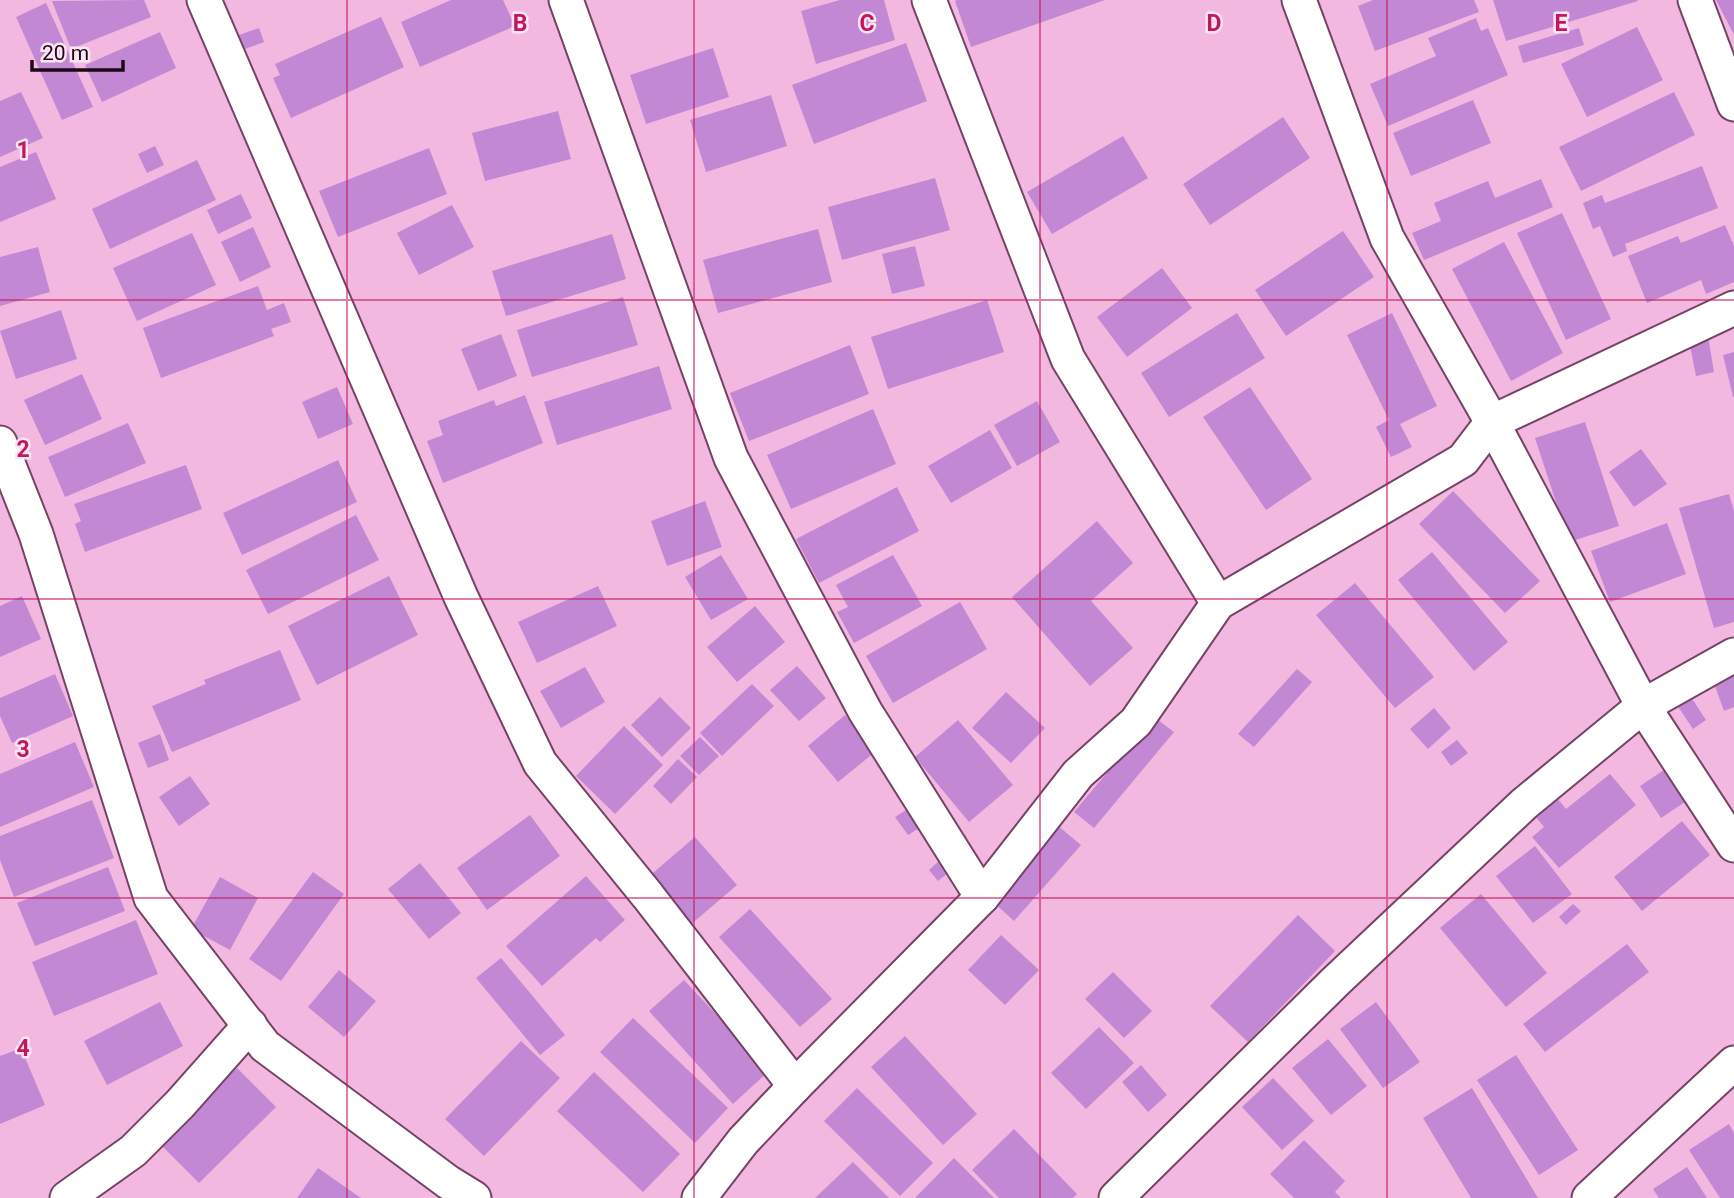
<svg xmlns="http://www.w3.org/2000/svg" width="1734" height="1198" font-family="Roboto,sans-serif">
	<rect width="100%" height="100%" fill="#f3b8df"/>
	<!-- building -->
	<g fill="#c288d3">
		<polygon points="144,0 151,17 71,49 52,1"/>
		<polygon points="451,0 503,0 515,26 420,67 401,22"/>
		<polygon points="840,0 884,0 895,40 816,64 801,11"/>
		<polygon points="957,0 1105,0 971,47 955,1"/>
		<polygon points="1373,0 1474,0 1479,12 1375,51 1358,6"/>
		<polygon points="1493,0 1637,0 1638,1 1506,41"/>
		<polygon points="1716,0 1734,0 1734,35"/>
		<polygon points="46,3 93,107 62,120 16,17"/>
		<polygon points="381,17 404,67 291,118 273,78 280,75 275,64"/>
		<polygon points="1476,18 1481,31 1488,28 1508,75 1388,126 1370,84 1436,56 1428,38"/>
		<polygon points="1637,27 1663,80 1587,117 1561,64"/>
		<polygon points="259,28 264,42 242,50 236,36"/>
		<polygon points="1579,28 1584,45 1523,63 1518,46"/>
		<polygon points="160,32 176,68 102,102 85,65"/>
		<polygon points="906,43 927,101 814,144 792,85"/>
		<polygon points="713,48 729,97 646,124 630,75"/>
		<polygon points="21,92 43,138 0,157 0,101"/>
		<polygon points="1674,92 1695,135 1581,191 1559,147"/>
		<polygon points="771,95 787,146 706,172 690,120"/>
		<polygon points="1473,100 1491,143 1411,176 1393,133"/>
		<polygon points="558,111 571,159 485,181 472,133"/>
		<polygon points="1283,117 1310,158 1210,225 1183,184"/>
		<polygon points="1123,136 1148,178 1052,234 1027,192"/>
		<polygon points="155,146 164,165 147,173 138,154"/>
		<polygon points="429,148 447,194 338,237 319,191"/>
		<polygon points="36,152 56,199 0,222 0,167"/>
		<polygon points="197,160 216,200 110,249 92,209"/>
		<polygon points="1702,166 1718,208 1625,244 1627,251 1613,257 1600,226 1593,229 1583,203 1602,195 1605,203"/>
		<polygon points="935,178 950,230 842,260 828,207"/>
		<polygon points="1541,179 1553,207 1424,260 1412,233 1441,221 1434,203 1488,181 1495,198"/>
		<polygon points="241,194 252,218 218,234 207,210"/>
		<polygon points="452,205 474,247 419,275 397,233"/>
		<polygon points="1562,213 1611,319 1566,340 1517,233"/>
		<polygon points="1725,225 1734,246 1734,282 1706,294 1701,280 1647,303 1628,256 1678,236 1681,243"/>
		<polygon points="253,227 271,267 240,282 221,242"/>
		<polygon points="818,229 832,282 718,313 703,260"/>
		<polygon points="1343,231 1374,277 1286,336 1255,290"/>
		<polygon points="192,233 216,285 137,321 113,268"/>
		<polygon points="612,234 626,279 506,316 492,271"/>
		<polygon points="1504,242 1563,353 1511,381 1452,269"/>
		<polygon points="915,246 925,286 892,294 882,254"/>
		<polygon points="38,247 50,292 0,306 0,257"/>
		<polygon points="1162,268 1192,308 1127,357 1097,317"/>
		<polygon points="258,286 267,310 284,303 291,322 271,329 274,336 161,378 143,328"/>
		<polygon points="623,297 638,345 532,377 517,330"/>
		<polygon points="987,300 1004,352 888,389 871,337"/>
		<polygon points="61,310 77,359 16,379 0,331"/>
		<polygon points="1237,313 1265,358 1169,417 1141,373"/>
		<polygon points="1392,313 1437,406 1400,424 1412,447 1391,457 1376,427 1389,420 1347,335"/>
		<polygon points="501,334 517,376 478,391 461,349"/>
		<polygon points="1708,336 1714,372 1696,376 1689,340"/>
		<polygon points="850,345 869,394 749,441 730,393"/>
		<polygon points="1734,352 1734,397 1733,397 1723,355"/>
		<polygon points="659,366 672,409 557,445 544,402"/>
		<polygon points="82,374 102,419 45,445 24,400"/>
		<polygon points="337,387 353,424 318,439 302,402"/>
		<polygon points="1250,387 1312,479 1266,510 1203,417"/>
		<polygon points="525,395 543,443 443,483 427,441 443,435 438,421 494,400 496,406"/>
		<polygon points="1037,401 1060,442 1017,466 994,425"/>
		<polygon points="873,409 896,464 791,509 767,455"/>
		<polygon points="1585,422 1619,526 1569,542 1535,438"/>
		<polygon points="128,423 146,463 65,497 48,457"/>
		<polygon points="990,430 1012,468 951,503 928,466"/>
		<polygon points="1641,449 1667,484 1634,507 1609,472"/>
		<polygon points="338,460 357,502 242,555 223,513"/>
		<polygon points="186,465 202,509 85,552 75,524 81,521 74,504"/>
		<polygon points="897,487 919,531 819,583 796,539"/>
		<polygon points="1453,491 1540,581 1505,613 1419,524"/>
		<polygon points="1729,494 1734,511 1734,622 1714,628 1679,508"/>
		<polygon points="705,501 722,547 667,566 651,521"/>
		<polygon points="356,515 379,560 268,614 246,570"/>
		<polygon points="1097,521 1133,563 1091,601 1133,648 1090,686 1012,597"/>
		<polygon points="1667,523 1686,574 1610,602 1591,551"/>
		<polygon points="1432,552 1508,642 1474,671 1398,580"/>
		<polygon points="721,555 748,599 711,620 685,577"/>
		<polygon points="893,555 922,606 854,643 837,612 848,607 836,585"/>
		<polygon points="389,576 418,635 317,685 288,626"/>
		<polygon points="1355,583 1434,677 1395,708 1316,615"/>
		<polygon points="598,586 617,626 537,663 518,622"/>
		<polygon points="22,596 41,639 0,657 0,606"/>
		<polygon points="960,602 987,649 893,703 866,656"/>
		<polygon points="755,606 785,642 737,682 707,647"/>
		<polygon points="280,650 301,700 172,752 152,706 206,684 204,680"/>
		<polygon points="797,666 826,698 799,721 770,690"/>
		<polygon points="585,667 605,702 561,728 540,691"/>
		<polygon points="1297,669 1312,682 1254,747 1238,734"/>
		<polygon points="1734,670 1734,707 1724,711 1712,678"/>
		<polygon points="55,674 73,716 12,743 0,716 0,698"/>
		<polygon points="752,684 774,706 722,756 700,733"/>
		<polygon points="1006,692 1045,728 1011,763 972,728"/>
		<polygon points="1689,694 1706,720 1693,729 1675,702"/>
		<polygon points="660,697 691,728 662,757 631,725"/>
		<polygon points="1434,708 1451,728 1428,749 1410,729"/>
		<polygon points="845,715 875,752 838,782 808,746"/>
		<polygon points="1154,717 1174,732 1094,828 1074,812"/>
		<polygon points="958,720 1013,785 969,822 915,757"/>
		<polygon points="624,726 663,765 615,814 576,776"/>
		<polygon points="160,734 169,760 148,768 138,743"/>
		<polygon points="700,737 719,756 699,775 680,756"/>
		<polygon points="1457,740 1468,753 1451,766 1441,752"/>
		<polygon points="75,742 94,787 0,827 0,774"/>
		<polygon points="678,759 697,777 671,804 653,786"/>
		<polygon points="1664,770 1685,802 1661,818 1640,786"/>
		<polygon points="1610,774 1636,805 1559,868 1532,837 1544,827 1535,816 1557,798 1566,809"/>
		<polygon points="190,776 210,804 179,826 159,797"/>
		<polygon points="92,800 114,858 14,897 0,860 0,836"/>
		<polygon points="911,807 923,826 908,835 895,817"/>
		<polygon points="530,815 560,856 487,910 457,868"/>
		<polygon points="1682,821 1710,855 1642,911 1614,877"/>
		<polygon points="1057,825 1081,845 1014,921 991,900"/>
		<polygon points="695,837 737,885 689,926 647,878"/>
		<polygon points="1535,846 1572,894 1533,923 1496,876"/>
		<polygon points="939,861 948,873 938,881 929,870"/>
		<polygon points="420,863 461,913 429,939 388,889"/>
		<polygon points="108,867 125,911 35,946 17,903"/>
		<polygon points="313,872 344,894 281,981 249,959"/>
		<polygon points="586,876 625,920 600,942 596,938 542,986 506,946"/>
		<polygon points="220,877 258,898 230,950 191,929"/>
		<polygon points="1481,894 1547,973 1506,1007 1440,928"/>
		<polygon points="1573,904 1581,911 1566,925 1559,917"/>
		<polygon points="750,909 832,999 800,1027 719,937"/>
		<polygon points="1298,915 1335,951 1248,1042 1210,1006"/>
		<polygon points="136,920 158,974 54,1016 32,962"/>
		<polygon points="1001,935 1039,970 1005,1005 968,970"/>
		<polygon points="1627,944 1649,972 1545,1052 1523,1024"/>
		<polygon points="501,958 565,1035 540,1055 476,978"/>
		<polygon points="339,970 376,1001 344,1037 308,1007"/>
		<polygon points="1113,972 1152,1011 1124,1038 1085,999"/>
		<polygon points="684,980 769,1071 733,1104 649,1011"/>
		<polygon points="160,1002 183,1046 107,1085 84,1041"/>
		<polygon points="1376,1002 1420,1062 1383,1088 1340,1029"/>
		<polygon points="633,1018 728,1108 695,1143 600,1052"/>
		<polygon points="1099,1027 1134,1063 1086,1109 1051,1073"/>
		<polygon points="905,1036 977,1114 943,1145 871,1067"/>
		<polygon points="1328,1039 1367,1086 1331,1115 1292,1068"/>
		<polygon points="521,1041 560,1078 484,1156 445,1119"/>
		<polygon points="21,1048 45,1105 0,1124 0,1056"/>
		<polygon points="1516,1055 1578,1150 1539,1175 1477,1080"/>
		<polygon points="1141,1065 1167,1095 1148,1112 1122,1082"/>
		<polygon points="237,1068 276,1107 199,1183 160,1144"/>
		<polygon points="594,1072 680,1154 643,1192 557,1111"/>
		<polygon points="1273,1078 1314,1121 1282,1150 1242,1107"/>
		<polygon points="857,1088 933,1163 900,1196 824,1121"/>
		<polygon points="1472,1088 1538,1198 1471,1198 1423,1118"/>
		<polygon points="1729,1124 1734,1133 1734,1198 1720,1198 1689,1150"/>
		<polygon points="1014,1129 1077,1194 1073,1198 999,1198 972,1170"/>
		<polygon points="1304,1140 1345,1181 1335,1192 1341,1198 1294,1198 1270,1174"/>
		<polygon points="954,1158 994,1198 915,1198"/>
		<polygon points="853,1162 889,1198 815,1198"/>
		<polygon points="1687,1167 1707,1198 1659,1198 1653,1189"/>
		<polygon points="318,1168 361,1198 297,1198"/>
	</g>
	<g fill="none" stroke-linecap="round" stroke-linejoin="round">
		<!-- minor casing -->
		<g stroke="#754366" stroke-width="37">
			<g id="minor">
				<polyline points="204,0 461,597 540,763 648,896 795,1086"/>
				<polyline points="566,0 731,458 865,711 982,897"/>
				<polyline points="929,0 1068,359 1218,603"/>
				<polyline points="1299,0 1387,238 1492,422 1643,706 1734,845"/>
				<polyline points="1695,0 1734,104"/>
				<polyline points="0,443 36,534 151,898 265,1046 448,1182 474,1198"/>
				<polyline points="67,1198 133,1151 180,1104 250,1025"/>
				<polyline points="699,1198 743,1141 795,1086 982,897 1078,774 1136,722 1218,603 1463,460 1492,422 1734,308"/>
				<polyline points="1116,1198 1336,981 1524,804 1643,706 1734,655"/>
				<polyline points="1589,1198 1734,1063"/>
			</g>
		</g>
		<!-- minor -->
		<use href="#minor" stroke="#fff" stroke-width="33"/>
	</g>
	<!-- grid -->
	<path fill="none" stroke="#c2185b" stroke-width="2" stroke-opacity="0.55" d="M347 0V1198M694 0V1198M1040 0V1198M1387 0V1198M0 300H1734M0 599H1734M0 898H1734"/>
	<g font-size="23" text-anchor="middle" font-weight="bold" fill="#c2185b" stroke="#fee5f5" stroke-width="5" stroke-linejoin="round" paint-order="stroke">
		<text x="520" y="31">B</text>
		<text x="867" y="31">C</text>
		<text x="1214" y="31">D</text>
		<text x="1561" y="31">E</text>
		<text x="23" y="158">1</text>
		<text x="23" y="457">2</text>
		<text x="23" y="757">3</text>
		<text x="23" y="1056">4</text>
	</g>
	<!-- scale -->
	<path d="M32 60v10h91v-10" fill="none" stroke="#1c0816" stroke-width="3.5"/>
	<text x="42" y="60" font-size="21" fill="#1c0816" stroke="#fee5f5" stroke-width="5" paint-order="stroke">20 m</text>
</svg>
